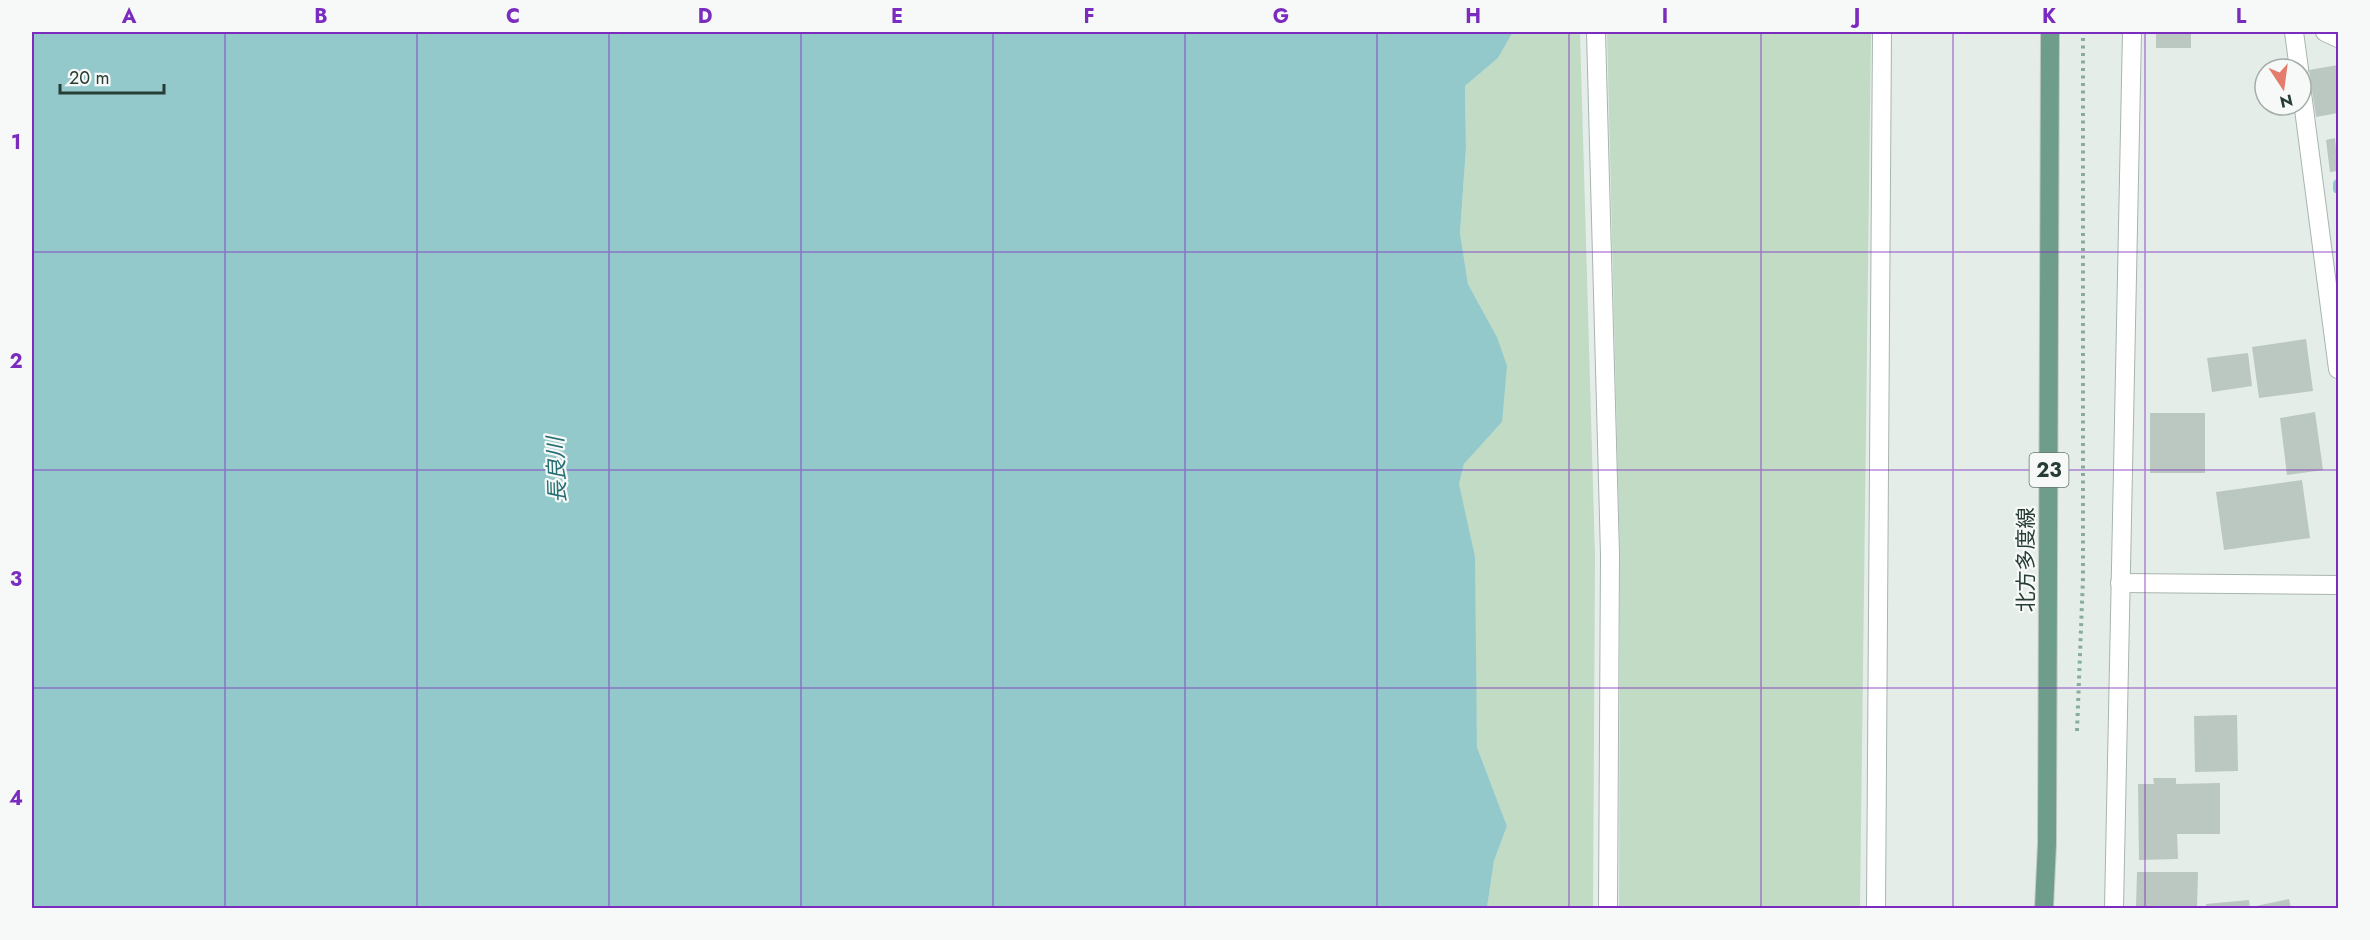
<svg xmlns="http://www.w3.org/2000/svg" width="2370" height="940" font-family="Jost,'Noto Sans JP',sans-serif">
	<rect width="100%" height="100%" fill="#e5ede9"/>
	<!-- green -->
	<g fill="#c1dbc5">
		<polygon points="1513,32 1580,32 1595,556 1593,908 1487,908 1494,861 1507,826 1477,747 1475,676 1459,484 1464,464 1502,422 1497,337 1468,284 1460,233 1466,148 1465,86 1498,58"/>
		<polygon points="1607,32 1871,32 1860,908 1619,908 1620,559"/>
	</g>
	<!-- water -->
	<polygon fill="#94c9cb" points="32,32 1513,32 1498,58 1465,86 1466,148 1460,233 1468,284 1497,337 1507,366 1502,422 1464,464 1459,484 1475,557 1477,747 1507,826 1494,861 1487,908 32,908"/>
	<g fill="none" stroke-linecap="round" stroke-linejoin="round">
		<!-- stream -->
		<polyline stroke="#94c9cb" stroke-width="10" points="2338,184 2338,189"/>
	</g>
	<!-- building -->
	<g fill="#bbc7c1">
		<rect x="2156" y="32" width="35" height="16"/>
		<polygon points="2338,65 2338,113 2316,117 2309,70"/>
		<polygon points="2335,138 2338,171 2330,172 2326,140"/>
		<polygon points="2306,339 2313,391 2259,398 2252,347"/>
		<polygon points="2248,353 2252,386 2212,392 2207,358"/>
		<polygon points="2315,412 2323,470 2287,475 2280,418"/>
		<rect x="2150" y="413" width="55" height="60"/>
		<polygon points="2302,480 2310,538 2224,550 2216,492"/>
		<polygon points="2237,715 2238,771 2195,772 2194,716"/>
		<polygon points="2153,778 2176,778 2176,784 2220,783 2220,834 2177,834 2178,859 2139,860 2138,784 2154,784"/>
		<polygon points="2137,872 2198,872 2197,908 2136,908"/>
		<polygon points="2289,899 2291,908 2256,908 2256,906"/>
		<polygon points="2249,900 2250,908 2206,908 2206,904"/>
	</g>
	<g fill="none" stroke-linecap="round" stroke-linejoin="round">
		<!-- minor casing -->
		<g stroke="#a8b5af" stroke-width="20">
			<g id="minor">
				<polyline points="1596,32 1610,555 1608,908"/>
				<polyline points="2294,32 2299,69"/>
				<polyline points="2325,32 2338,38"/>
				<polyline points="2301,86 2338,369"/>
				<polyline points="2120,583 2338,585"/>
				<polyline points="1876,908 1882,32"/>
				<polyline points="2114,908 2132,32"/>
			</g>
		</g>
		<!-- major casing -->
		<g stroke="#c2c9c6" stroke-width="20">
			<polyline id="major" points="2044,908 2047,844 2050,32"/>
		</g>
		<!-- path -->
		<polyline stroke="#89ad9d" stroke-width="4" stroke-dasharray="3 4.5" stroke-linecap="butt" points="2077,731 2083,578 2083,32"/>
		<!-- minor -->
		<use href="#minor" stroke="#fff" stroke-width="18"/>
		<!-- major -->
		<use href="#major" stroke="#6f9d8c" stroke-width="18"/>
	</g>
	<!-- grid -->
	<path fill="none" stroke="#7b2cbf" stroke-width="1.5" stroke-opacity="0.55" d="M225 32V908M417 32V908M609 32V908M801 32V908M993 32V908M1185 32V908M1377 32V908M1569 32V908M1761 32V908M1953 32V908M2145 32V908M32 252H2338M32 470H2338M32 688H2338"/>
	<g text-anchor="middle" stroke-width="4.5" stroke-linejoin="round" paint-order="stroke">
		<!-- shield labels -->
		<rect fill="#f6f9f7" stroke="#64756e" stroke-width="1.5" x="2029.5" y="453" width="39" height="34" rx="4.5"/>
		<g font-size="20" font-weight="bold" fill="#263d34">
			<text x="2049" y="477">23</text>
		</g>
		<!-- street labels -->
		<g font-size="21" fill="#263d34" stroke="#f6f9f7">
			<text transform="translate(2026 560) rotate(-90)" y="7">北方多度線</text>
		</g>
		<!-- water labels -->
		<g font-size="22" font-style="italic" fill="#266f73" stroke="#f6f9f7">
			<text transform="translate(556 470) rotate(-92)" y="8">長良川</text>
		</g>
	</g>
	<!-- border -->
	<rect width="2370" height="940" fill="none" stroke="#f6f9f7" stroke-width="66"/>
	<!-- north arrow -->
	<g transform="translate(2283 87) rotate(167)"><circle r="28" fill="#f6f9f7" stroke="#a3aea9" stroke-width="1.5"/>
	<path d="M0-4.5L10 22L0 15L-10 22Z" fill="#e37c6d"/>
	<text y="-9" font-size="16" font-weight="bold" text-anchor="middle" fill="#263d34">N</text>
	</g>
	<!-- scale -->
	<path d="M60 84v9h104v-9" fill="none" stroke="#263d34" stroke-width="3"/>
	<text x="69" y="84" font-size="18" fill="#263d34" stroke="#f6f9f7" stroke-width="4.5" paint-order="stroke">20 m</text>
	<rect x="33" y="33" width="2304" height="874" fill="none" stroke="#7b2cbf" stroke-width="2"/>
	<g font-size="20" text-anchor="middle" font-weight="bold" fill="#7b2cbf">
		<text x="129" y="23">A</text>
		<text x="321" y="23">B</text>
		<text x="513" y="23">C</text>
		<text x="705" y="23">D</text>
		<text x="897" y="23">E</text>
		<text x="1089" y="23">F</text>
		<text x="1281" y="23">G</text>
		<text x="1473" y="23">H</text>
		<text x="1665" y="23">I</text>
		<text x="1857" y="23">J</text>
		<text x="2049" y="23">K</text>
		<text x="2241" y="23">L</text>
		<text x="16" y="149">1</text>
		<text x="16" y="368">2</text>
		<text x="16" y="586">3</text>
		<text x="16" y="805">4</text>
	</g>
</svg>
